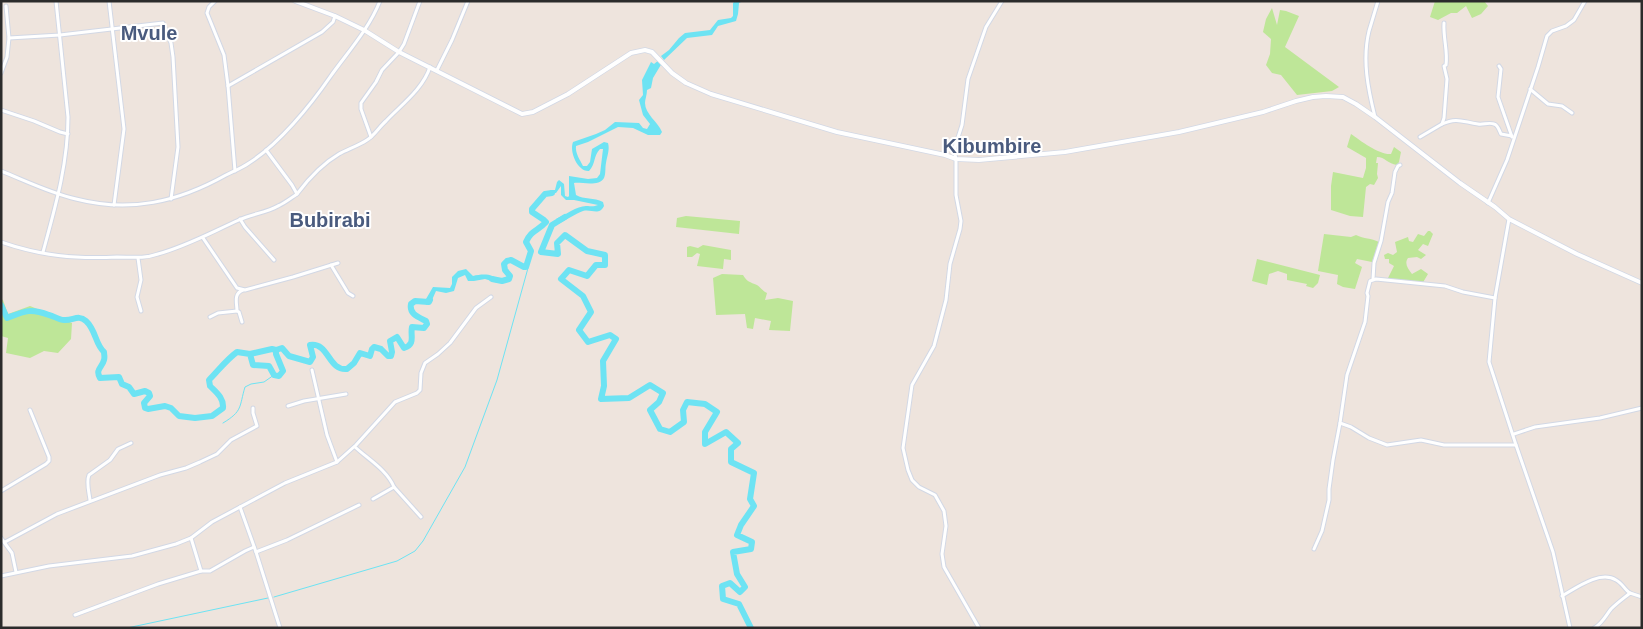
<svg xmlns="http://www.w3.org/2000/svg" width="1643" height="629" font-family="Helvetica,sans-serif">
	<rect width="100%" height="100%" fill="#eee4dd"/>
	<!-- green -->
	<g fill="#bee698">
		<polygon points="1435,1 1484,1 1488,6 1481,14 1472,18 1466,6 1457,13 1451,13 1438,20 1430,17"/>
		<polygon points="1272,8 1277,25 1280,10 1286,11 1299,16 1285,47 1339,87 1332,91 1297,95 1281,75 1272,73 1266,65 1270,54 1271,39 1263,32 1266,19"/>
		<path d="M1351 134C1361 141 1379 155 1391 154L1394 147 1401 152 1399 162 1397 165C1388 164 1385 157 1377 157L1376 163H1378L1377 174 1378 178 1374 185 1370 184 1366 187 1363 217 1350 216 1331 210V186L1333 172 1363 178 1366 168V158L1347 147Z"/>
		<polygon points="686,216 740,221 739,234 676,227 677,218"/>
		<path d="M1428 231H1430L1433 234 1428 246 1423 244 1418 250 1426 255 1421 259 1417 257 1408 258C1404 264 1408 269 1412 274L1421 269 1428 274 1422 284 1394 281 1388 278 1394 266 1389 263V259H1385L1384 255 1388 253 1393 255 1397 252 1395 242 1408 237 1409 241 1413 242 1418 234 1424 236Z"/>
		<path d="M1324 234 1351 237 1356 235C1364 239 1371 238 1379 242L1372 262 1357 259 1355 263 1362 267 1355 289 1343 287 1337 284 1338 275 1318 271Z"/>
		<polygon points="703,245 731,250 731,260 724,259 723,269 697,266 700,254 697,253 692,257 687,257 687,247 690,246 698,248"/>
		<polygon points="1257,259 1320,275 1318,283 1313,288 1306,286 1307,284 1287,280 1287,274 1278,271 1269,274 1267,285 1252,281"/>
		<path d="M722 274 743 275C747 282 750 282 757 285 761 288 763 291 767 293L765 300 778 298 793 301 790 331 769 330 771 321 755 318 753 329 747 328 745 314 716 315 713 278Z"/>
		<polygon points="1,299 3,300 8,314 30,306 72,323 71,339 58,353 44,351 30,358 6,353 8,338 1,336"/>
	</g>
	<!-- water -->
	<g fill="#6de3f3">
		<polygon points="735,1 743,1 739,3 738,14 736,21 718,26 712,35 687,38 664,60 661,56 669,50 679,38 685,33 710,30 718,20 731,18 733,16 733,3"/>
		<path d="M659 60 662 63 653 78 651 88 647 90C647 95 645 99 645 103 645 114 658 122 662 132L660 135H648L633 128 618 127 588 142 576 146C575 153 580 160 583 166H587L590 162 592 149 604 142 608 143C610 150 607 156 606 163 605 167 606 174 604 178 599 187 582 182 574 183L576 195C584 200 594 197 603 202L604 206C599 216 592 209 583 211 575 214 566 220 558 224L556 219C565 215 577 206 586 206 592 206 593 207 598 205L574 200H566L561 195V186L556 193 545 194 551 190H555L557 182 559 180 564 184 565 196 568 197 569 196V176L588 179 597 178 600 174 603 149H600C593 156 596 164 589 171 578 172 569 152 573 142L596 134 605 130 615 122 639 123 643 128 647 129 650 124 643 115 639 100 643 95 642 80 651 62 654 64Z"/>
		<path d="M466 269 473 276C482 274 493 273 499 281L498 283 485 279 474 281H468L465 275 458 278 454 291 446 293 436 291 432 300 427 305 424 303 422 299H426L433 287 450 288 452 284V277L458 271Z"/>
	</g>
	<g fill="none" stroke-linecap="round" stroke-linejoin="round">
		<!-- stream -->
		<g stroke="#6de3f3" stroke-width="1">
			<path d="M223 423C243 411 239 407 245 387L251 384 264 382 274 375"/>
			<polyline points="274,597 397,561 415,551 423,541 465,467 497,380 528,268 526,267"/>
			<polyline points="127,628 268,598"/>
		</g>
		<!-- river -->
		<g stroke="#6de3f3" stroke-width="6">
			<polyline points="565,217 552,225 541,252 558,254 557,243 565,235 587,251 605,255 605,265 596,265 587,276 569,270 561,279 583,296 591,312 579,330 588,342 610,335 616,339 603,361 604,386 601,399 629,398 650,385 663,393 659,402 650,410 660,429 670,432 684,422 683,410 687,402 705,404 717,412 705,432 705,444 726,432 738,443 731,449 731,462 754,473 750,499 754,506 741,525 737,535 752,542 751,549 733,552 737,574 745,587 740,592 730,583 722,586 723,599 739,604 751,628"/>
			<path d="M492 279 502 281 509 279 510 276 505 270 504 264 507 261 511 260 524 267H526L531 251 526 242C531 230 538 231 546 222L544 220 532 212V209L545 194 552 193"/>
			<path d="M1 305 7 318C25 311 30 308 49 315 54 316 59 320 64 320 73 321 78 314 86 321 96 330 95 344 104 352 104 354 105 357 104 360 102 368 95 369 100 378L119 377 122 384 129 387 134 394 145 391 149 393 150 396 144 403 145 408 148 409 165 406 171 408 179 416 195 418 212 416 223 408C224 398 216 392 210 386L209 380C219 370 226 360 237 352L250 354 253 365 269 366 274 375 279 376 283 371 276 354V350L282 348 289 356 310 362 313 357 310 345C329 342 328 371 347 369L354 363 360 353 370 356 372 349 374 347 381 349 388 356H391L392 352 390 341 397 337 404 348C416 344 410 336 412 327L424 328 427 324 426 321C418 317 409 314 411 304L415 301 429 302 430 300"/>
			<polyline points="250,354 272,349 276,350"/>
		</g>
		<!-- street casing -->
		<g stroke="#d2d8e5" stroke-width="5">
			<g id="street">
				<polyline points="109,1 124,129 114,205"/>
				<polyline points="215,1 209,7 207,13 224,55 228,86 235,171"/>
				<polyline points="9,38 60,35 163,23 171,43 173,57 178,147 171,199"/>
				<polyline points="1499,66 1501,69 1498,97 1512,137"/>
				<polyline points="437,70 452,40 468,1"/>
				<polyline points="1,73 7,57 9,38 6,6"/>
				<polyline points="228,86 322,32 333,22 335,16"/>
				<polyline points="1530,89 1548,104 1562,106 1572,113"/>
				<polyline points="1,110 34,121 60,132 68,134"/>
				<path d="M1375 117C1368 89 1362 60 1369 31 1372 21 1375 11 1378 1"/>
				<path d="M1442 124C1457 117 1463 122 1478 124 1483 125 1489 122 1494 124 1498 125 1499 130 1501 134L1512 136"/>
				<polyline points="371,137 361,109 361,103 376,82 382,70 399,52 404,44 420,1"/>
				<path d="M1420 137 1442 124 1444 118 1447 79 1444 66 1446 65C1448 51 1443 38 1444 23"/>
				<path d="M1 171C26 181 50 193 76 199 130 213 178 202 226 175 234 171 242 168 249 163 279 144 310 106 330 77 347 53 369 29 380 1"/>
				<path d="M297 194C309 178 322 164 339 154 348 149 358 146 367 140 375 135 379 127 386 121 401 105 423 89 430 67"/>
				<polyline points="1488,203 1507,160 1538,67 1547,36 1552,31 1566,26 1574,20 1585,1"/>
				<polyline points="240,219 245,227 274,260"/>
				<polyline points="1509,219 1495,298 1489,362 1516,445 1553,552 1570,628"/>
				<polyline points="203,238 237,288 245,290 293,277 338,263"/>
				<path d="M1 242C41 256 75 259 117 257 131 257 144 259 158 254 187 246 212 232 239 220 251 214 266 213 278 206 285 203 291 198 297 194L292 185 266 150"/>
				<path d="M43 252C55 208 68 164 68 117L56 1"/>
				<polyline points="138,258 141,280 137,297 141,311"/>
				<polyline points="331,265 348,293 353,296"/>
				<polyline points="1373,279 1374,263 1381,241 1388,202 1392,193 1395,172 1398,166 1400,165"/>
				<polyline points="1495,298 1463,292 1445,286 1376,279 1370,281 1367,293 1368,296 1365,322 1347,375 1340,423 1351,427 1369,438 1387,445 1421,440 1444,445 1516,445"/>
				<polyline points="210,317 218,313 237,311"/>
				<path d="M242 322 239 312 237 311C237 303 233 294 243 290"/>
				<polyline points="312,370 327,435 337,462"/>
				<polyline points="288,406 304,401 346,394"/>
				<polyline points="1514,434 1535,427 1600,418 1642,408"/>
				<path d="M355 447C368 459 387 470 394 487"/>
				<polyline points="1,491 46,464 49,461 49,457 30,410"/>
				<polyline points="373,499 394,487 421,517"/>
				<path d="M90 500C89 492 86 482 89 475L110 460 118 449 131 443"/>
				<polyline points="240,507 256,552 280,628"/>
				<polyline points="1,538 12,553 16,572"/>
				<polyline points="191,538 201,571"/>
				<polyline points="5,542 57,514 160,475 186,468 200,462 217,454 231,440 257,426 253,413 253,408"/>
				<polyline points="1314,549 1322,531 1329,500 1329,489 1333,460 1340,423"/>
				<polyline points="256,552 287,540 359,505"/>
				<polyline points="1,576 49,566 132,556 176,544 191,538 212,522 285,483 337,462 356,445 395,402 417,393 420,390 421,373 425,363 438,354 450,343 476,308 491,297"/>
				<path d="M1562 596C1576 588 1600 570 1616 580 1622 583 1625 590 1630 593"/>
				<polyline points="75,615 158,584 201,571 210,571 245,551 254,547"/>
				<polyline points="979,628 944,567 942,554 946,526 944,511 935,495 919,487 912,480 908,470 903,448 912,385 934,346 946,300 950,264 960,229 961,221 956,195 956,159 954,150 962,125 968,79 986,27 1002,1"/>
				<path d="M1594 628C1602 624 1606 615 1611 609 1617 603 1624 598 1630 593L1642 597"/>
			</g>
		</g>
		<!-- secondary casing -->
		<g stroke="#d2d8e5" stroke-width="5.5">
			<polyline id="secondary" points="295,1 335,16 364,30 399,52 522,114 533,112 568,94 631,53 645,50 652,52 672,73 686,83 711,94 837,132 945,155 956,159 979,160 1065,152 1179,132 1263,112 1296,101 1313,97 1326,96 1343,97 1356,104 1375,117 1460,183 1495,207 1509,219 1577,254 1642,283"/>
		</g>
		<!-- street -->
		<use href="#street" stroke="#fff" stroke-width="3"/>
		<!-- secondary -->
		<use href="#secondary" stroke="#fff" stroke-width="4"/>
	</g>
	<g text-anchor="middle" stroke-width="4" stroke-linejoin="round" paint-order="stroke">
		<!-- quarter labels -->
		<g font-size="20" font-weight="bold" fill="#4a5b7e" stroke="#fff">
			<text x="149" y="40">Mvule</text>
			<text x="992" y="153">Kibumbire</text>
			<text x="330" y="227">Bubirabi</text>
		</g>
	</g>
	<!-- border -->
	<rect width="1643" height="629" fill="none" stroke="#2b2b2b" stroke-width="5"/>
</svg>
